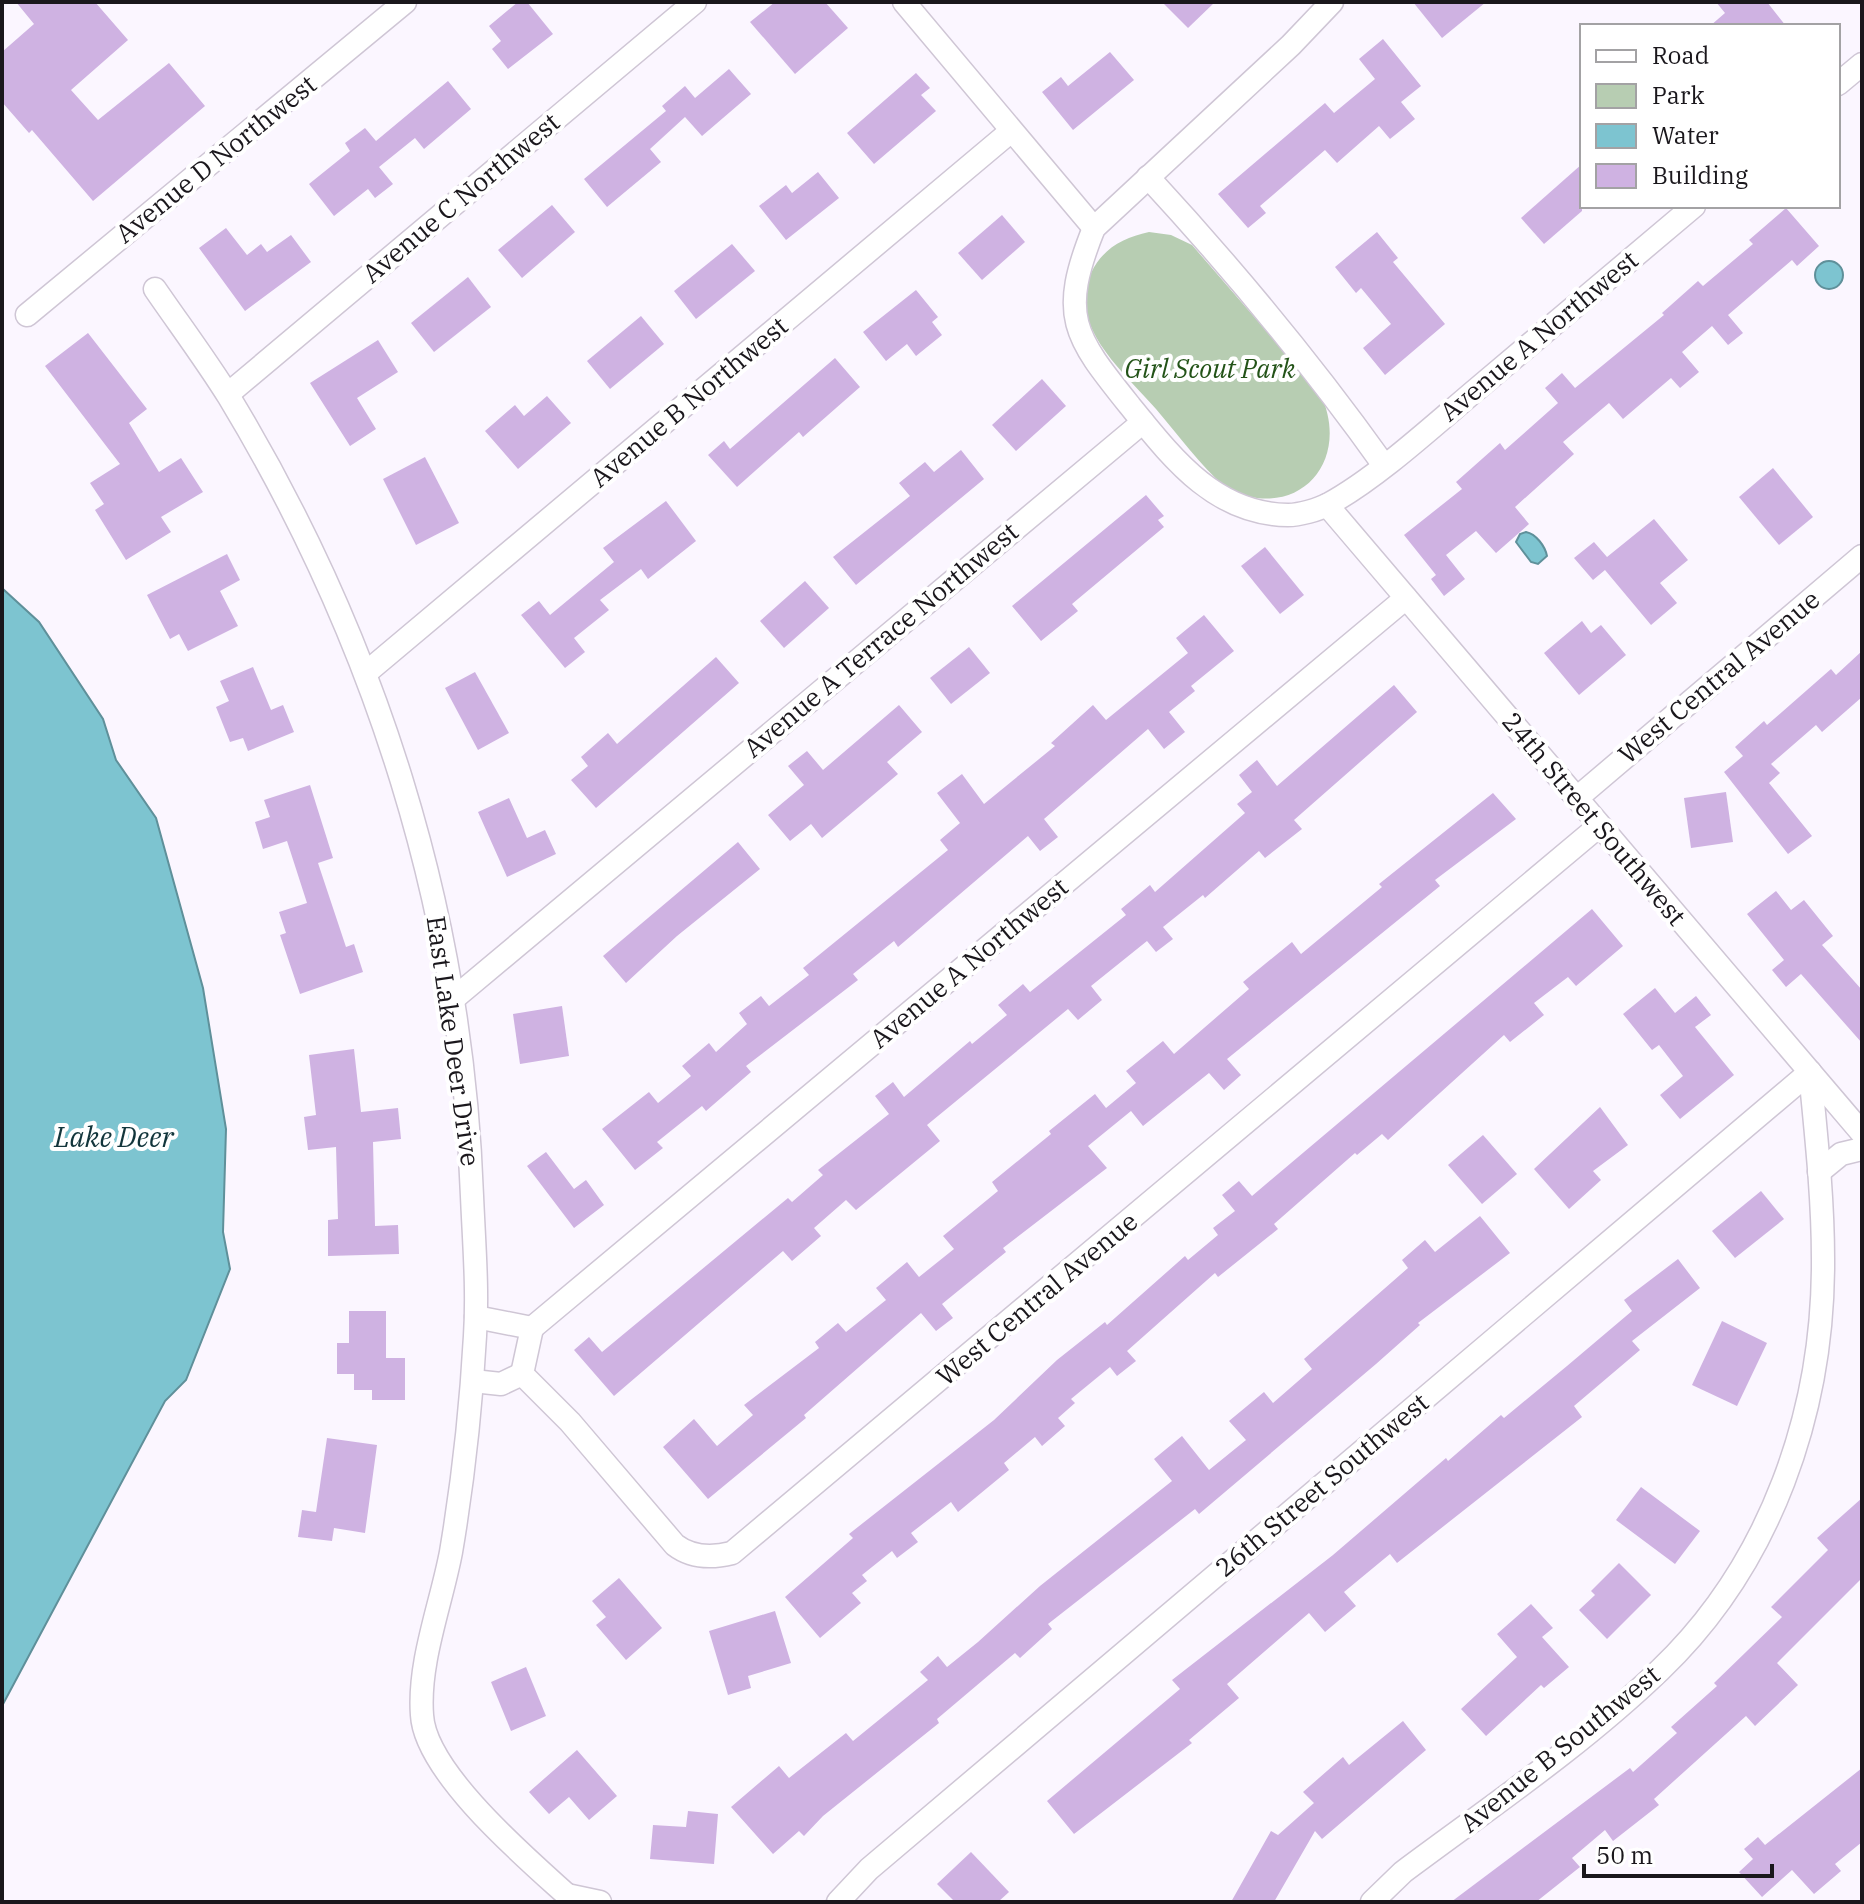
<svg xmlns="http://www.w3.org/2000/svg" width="1864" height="1904" font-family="'IBM Plex Serif',serif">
	<rect width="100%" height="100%" fill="#fbf6ff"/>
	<!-- green -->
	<path fill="#b7cdb2" d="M1149 232 1171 235 1192 245 1320 393C1353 462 1297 524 1226 488 1200 465 1179 436 1156 409 1126 374 1065 325 1091 273 1103 248 1123 238 1149 232Z"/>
	<!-- water -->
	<g fill="#7dc4d0" stroke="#5f909a" stroke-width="2">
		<circle cx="1829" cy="275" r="14"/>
		<path d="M1526 532C1536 534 1545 546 1547 556L1538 564 1531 562 1516 542 1520 534Z"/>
		<polygon points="3,589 39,622 103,719 116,760 156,818 203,988 226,1129 223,1232 230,1269 186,1380 165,1401 2,1706"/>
	</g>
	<!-- building -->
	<g fill="#cfb2e2">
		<polygon points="16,2 95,2 128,40 71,90 98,120 169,63 205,106 93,201 32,130 29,133 2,102 2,52 34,24"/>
		<polygon points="518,2 527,2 553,34 508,69 492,49 501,41 489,26"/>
		<polygon points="775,2 825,2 848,28 795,74 750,22"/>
		<polygon points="1162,2 1215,2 1188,28"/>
		<polygon points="1413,2 1486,2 1442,38"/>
		<polygon points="1716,2 1767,2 1786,26 1710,26 1725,13"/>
		<polygon points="1383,39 1421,86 1401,102 1415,119 1390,139 1379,126 1337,163 1325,150 1260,206 1266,213 1248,228 1218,194 1325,103 1334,113 1375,79 1359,59"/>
		<polygon points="1110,52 1134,80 1073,130 1042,92 1061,77 1068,86"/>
		<polygon points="729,69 751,94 702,136 685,117 650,149 661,162 607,207 584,179 666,111 662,106 685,86 695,98"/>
		<polygon points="916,73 930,88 921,95 936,111 874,164 847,133"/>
		<polygon points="448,81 471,109 424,149 415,138 379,167 393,184 375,198 368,189 334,216 309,184 350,151 345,143 365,128 376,141"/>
		<polygon points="1582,164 1582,211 1544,244 1521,218"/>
		<polygon points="818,172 839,198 786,240 759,206 786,185 792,193"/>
		<polygon points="552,205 575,232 522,278 498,250"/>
		<polygon points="1786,208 1819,246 1797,266 1792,260 1728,315 1743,333 1728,345 1712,326 1682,352 1699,372 1680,388 1671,378 1623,419 1609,403 1563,442 1574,454 1515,507 1529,524 1496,553 1476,531 1446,555 1465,579 1444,596 1431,579 1436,575 1404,535 1462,489 1456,482 1500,443 1505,450 1558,403 1545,388 1562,373 1575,388 1664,315 1662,313 1698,281 1703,286 1753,244 1749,240"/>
		<polygon points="1002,215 1025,242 982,280 958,253"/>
		<polygon points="226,228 247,255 261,244 267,252 291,235 311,262 245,311 199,248"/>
		<polygon points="1377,232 1398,258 1393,262 1445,324 1385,375 1363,348 1391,324 1361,288 1356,293 1335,267"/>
		<polygon points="732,244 755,271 696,319 674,291"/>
		<polygon points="468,277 491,307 434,352 411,323"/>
		<polygon points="916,290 938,317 932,322 942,335 916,356 907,344 886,361 863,332"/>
		<polygon points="641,316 664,344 610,389 587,361"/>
		<polygon points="88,333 147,409 129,423 159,472 181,458 203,492 161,517 171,532 126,560 95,510 104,504 90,483 120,464 45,366"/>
		<polygon points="378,340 398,372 357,398 376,429 350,446 310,383"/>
		<polygon points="835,358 860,387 803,437 799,432 737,487 708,455 724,441 730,449"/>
		<polygon points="1042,379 1066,406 1016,451 992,425"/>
		<polygon points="547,396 571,423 518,469 485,431 515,405 524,416"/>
		<polygon points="961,450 984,479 856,585 833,557 910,496 899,483 925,462 934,472"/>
		<polygon points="425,457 459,523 416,545 383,479"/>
		<polygon points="1773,468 1813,517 1779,545 1739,497"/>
		<polygon points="1146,495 1164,516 1158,520 1164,527 1072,604 1078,611 1041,641 1012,606"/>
		<polygon points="666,501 696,541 648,579 641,569 600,600 609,610 574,638 585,652 565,668 521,615 539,601 550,615 614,562 603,548"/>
		<polygon points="1654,519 1688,560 1660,583 1677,603 1651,625 1605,570 1593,580 1574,558 1594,542 1607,557"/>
		<polygon points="1265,547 1304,595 1280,614 1241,566"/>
		<polygon points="227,554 240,580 220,591 238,626 188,651 179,634 170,639 147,595"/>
		<polygon points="805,581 829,608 784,648 760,621"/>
		<polygon points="1204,615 1234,651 1191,686 1195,691 1169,712 1185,732 1164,749 1148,729 1044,819 1058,837 1040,851 1028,836 898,947 894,941 853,974 858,980 746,1066 751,1072 706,1111 702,1106 657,1142 663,1148 635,1170 602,1129 649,1092 658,1103 691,1076 682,1066 709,1043 716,1052 747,1024 739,1013 761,996 769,1006 809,975 803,968 948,850 940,840 960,823 937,793 962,774 984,804 1055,746 1051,743 1093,705 1106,720 1188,653 1176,638"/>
		<polygon points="1582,621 1591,633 1601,625 1626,655 1579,695 1544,653"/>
		<polygon points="969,647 990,673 951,704 930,678"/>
		<polygon points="1862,651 1862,697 1822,732 1816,725 1771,764 1780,773 1769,783 1812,836 1788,854 1724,772 1743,756 1735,747 1764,721 1767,725 1831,669 1836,675"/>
		<polygon points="716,657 739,683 596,808 571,780 588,766 581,757 608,733 617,744"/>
		<polygon points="253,667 271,710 283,705 294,732 248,751 243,738 230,742 216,707 229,701 220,681"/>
		<polygon points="475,672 509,733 478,750 445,688"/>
		<polygon points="1394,685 1417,712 1294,820 1302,829 1265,858 1259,851 1205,898 1203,895 1163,927 1173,939 1156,952 1147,941 1091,986 1102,1000 1078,1020 1068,1009 927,1125 940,1141 856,1210 846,1200 814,1228 821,1236 792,1261 783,1251 614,1396 574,1350 589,1337 602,1352 788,1198 792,1202 823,1175 818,1170 889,1114 875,1096 893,1082 904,1097 970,1041 972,1044 1007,1015 998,1005 1023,984 1030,992 1126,915 1121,909 1150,885 1155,892 1245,813 1237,804 1252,792 1239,775 1257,760 1277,786"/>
		<polygon points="899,705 922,732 887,762 898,774 822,838 811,824 790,841 768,815 804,785 788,766 807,751 823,770"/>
		<polygon points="310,785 333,858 318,863 346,947 354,944 363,972 300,994 280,935 286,933 279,912 307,903 287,841 263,849 255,822 270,817 264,800"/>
		<polygon points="1726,792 1733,842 1691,848 1684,798"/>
		<polygon points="1493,793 1516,819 1435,880 1440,886 1227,1059 1241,1075 1224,1090 1209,1073 1143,1126 1131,1111 1088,1146 1107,1168 1003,1248 1006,1252 942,1304 953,1318 936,1331 921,1313 804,1415 806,1418 708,1499 663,1447 694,1419 717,1446 753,1415 744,1405 819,1348 815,1342 838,1323 846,1332 886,1300 876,1288 907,1262 919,1277 954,1249 943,1236 998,1191 992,1182 1051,1134 1049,1131 1095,1094 1106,1108 1136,1083 1126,1071 1163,1041 1174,1054 1249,989 1243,982 1292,942 1301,954 1382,887 1379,884"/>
		<polygon points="509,798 527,838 545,830 556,854 507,877 478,812"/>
		<polygon points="738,842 760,869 677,936 626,983 603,956"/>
		<polygon points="1776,891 1791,910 1804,900 1833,936 1822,945 1862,990 1862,1043 1801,974 1786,987 1772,970 1784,960 1747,914"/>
		<polygon points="1592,909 1623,946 1576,986 1568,977 1534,1003 1544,1015 1510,1042 1504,1035 1388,1140 1382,1134 1357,1155 1355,1153 1274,1224 1278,1229 1218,1277 1215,1273 1127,1351 1136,1361 1117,1376 1110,1367 1071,1399 1075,1403 1058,1418 1065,1426 1042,1446 1035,1437 1004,1463 1009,1470 958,1512 951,1502 911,1533 918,1542 897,1558 892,1551 862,1575 867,1581 852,1593 861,1603 820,1638 785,1597 853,1538 849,1534 994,1420 1057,1360 1105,1322 1107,1325 1185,1256 1188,1260 1218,1235 1213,1228 1235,1211 1222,1195 1239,1181 1252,1196"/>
		<polygon points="1655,988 1675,1013 1696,996 1711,1015 1695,1027 1734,1075 1680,1119 1660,1095 1683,1076 1659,1045 1652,1050 1623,1014"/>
		<polygon points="562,1006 569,1056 520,1064 513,1014"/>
		<polygon points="354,1049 361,1112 398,1108 401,1139 373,1142 375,1226 398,1225 399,1254 328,1256 328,1220 338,1219 336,1147 308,1150 304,1117 316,1115 309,1055"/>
		<polygon points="1600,1107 1628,1145 1593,1171 1601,1180 1569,1209 1534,1169"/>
		<polygon points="1483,1135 1517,1174 1482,1204 1448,1165"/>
		<polygon points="546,1152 574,1189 586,1180 604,1205 574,1228 527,1166"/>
		<polygon points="1761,1191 1784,1219 1735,1258 1712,1231"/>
		<polygon points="1480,1216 1510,1253 1418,1323 1420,1325 1376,1364 1199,1514 1195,1509 1048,1624 1052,1629 1020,1658 1015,1653 937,1719 939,1723 823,1816 804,1836 799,1831 773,1854 731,1807 779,1766 789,1778 846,1733 853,1741 928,1680 920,1672 938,1656 947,1667 978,1642 1040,1586 1172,1481 1154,1459 1182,1436 1209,1470 1246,1440 1229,1421 1264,1392 1273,1403 1312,1369 1304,1359 1408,1268 1402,1260 1425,1240 1435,1252"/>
		<polygon points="1678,1259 1700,1288 1632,1341 1640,1350 1574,1406 1582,1417 1397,1563 1390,1554 1344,1592 1356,1606 1325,1632 1309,1613 1227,1684 1239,1698 1189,1740 1192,1743 1074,1834 1047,1801 1180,1689 1172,1680 1333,1555 1446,1458 1448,1461 1501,1415 1504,1418 1567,1366 1632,1311 1624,1300"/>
		<polygon points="349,1311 386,1311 386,1358 405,1358 405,1400 372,1400 372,1390 354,1390 354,1374 337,1374 337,1343 349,1343"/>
		<polygon points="1722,1321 1767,1343 1737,1406 1692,1385"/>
		<polygon points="327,1438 377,1445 365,1533 334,1528 332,1541 298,1537 302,1510 316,1512"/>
		<polygon points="1641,1487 1700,1531 1675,1564 1616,1520"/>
		<polygon points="1862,1498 1862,1578 1777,1663 1798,1685 1755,1726 1746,1716 1654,1799 1659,1805 1613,1841 1605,1830 1572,1858 1580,1867 1536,1902 1451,1902 1630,1768 1633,1772 1677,1733 1671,1727 1717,1686 1714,1683 1782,1617 1771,1607 1828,1550 1817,1538"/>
		<polygon points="1619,1563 1651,1595 1607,1639 1579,1610 1595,1595 1591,1591"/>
		<polygon points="619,1578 662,1628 626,1660 596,1625 606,1617 592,1601"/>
		<polygon points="1531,1604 1553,1628 1542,1637 1569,1667 1544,1688 1541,1685 1486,1736 1461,1709 1517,1657 1497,1634"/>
		<polygon points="775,1611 791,1663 748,1676 751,1688 728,1695 709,1631"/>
		<polygon points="526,1667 546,1716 511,1731 491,1682"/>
		<polygon points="1403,1721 1426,1750 1322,1839 1315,1831 1274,1902 1231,1902 1271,1831 1278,1835 1314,1803 1303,1792 1343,1757 1349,1765"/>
		<polygon points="577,1750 617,1796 589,1820 569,1797 549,1814 529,1792"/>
		<polygon points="1862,1768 1862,1842 1835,1864 1841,1871 1814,1894 1792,1870 1762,1897 1739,1872 1753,1859 1744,1849 1758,1837 1765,1845"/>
		<polygon points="688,1811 718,1814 714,1864 650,1859 653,1825 686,1827"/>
		<polygon points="971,1852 1009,1892 998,1902 955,1902 937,1884"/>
	</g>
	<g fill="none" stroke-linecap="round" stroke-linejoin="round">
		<!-- street casing -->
		<g stroke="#cfc6d5" stroke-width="25">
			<g id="street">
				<polyline points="904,2 1094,228"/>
				<path d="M1332 2 1291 45 1094 228C1058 317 1074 336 1130 406 1173 459 1215 514 1288 515 1299 515 1318 510 1329 504 1378 477 1433 426 1477 389 1549 328 1622 267 1694 206"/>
				<polyline points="1838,84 1862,64"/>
				<path d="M1148 177C1232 268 1311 363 1383 464"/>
				<path d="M155 289C179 324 206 360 229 397 376 640 462 912 472 1196 474 1243 478 1290 475 1336 471 1408 463 1481 451 1552 441 1605 418 1662 422 1715 425 1772 526 1858 567 1895"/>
				<polyline points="27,315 405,2"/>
				<polyline points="228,394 695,2"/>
				<polyline points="1327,505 1862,1133"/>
				<polyline points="367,672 1010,132"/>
				<polyline points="1577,798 1862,556"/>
				<polyline points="452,1000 1143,422"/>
				<polyline points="1819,1172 1841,1154 1862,1149"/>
				<polyline points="476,1317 532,1328"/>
				<polyline points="532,1328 1406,598"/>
				<path d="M522 1374 570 1422 675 1545C692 1558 712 1558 732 1553L1599 826"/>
				<polyline points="522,1374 532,1328"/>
				<polyline points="473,1381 501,1384 522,1374"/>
				<polyline points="567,1895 600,1902"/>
				<polyline points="838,1902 869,1869 1810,1072"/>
				<path d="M1372 1902 1403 1872C1490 1807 1581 1746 1660 1670 1771 1564 1824 1411 1823 1259 1823 1197 1816 1134 1810 1072"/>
			</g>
		</g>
		<!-- street -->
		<use href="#street" stroke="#fff" stroke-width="22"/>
	</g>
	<g text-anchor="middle" stroke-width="8" stroke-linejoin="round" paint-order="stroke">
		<!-- street labels -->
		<g font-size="26" fill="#1a171c" stroke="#fff">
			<text transform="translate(216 159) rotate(-39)" y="9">Avenue D Northwest</text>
			<text transform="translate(461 198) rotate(-40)" y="9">Avenue C Northwest</text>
			<text transform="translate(1539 336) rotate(-40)" y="9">Avenue A Northwest</text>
			<text transform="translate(689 402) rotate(-40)" y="9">Avenue B Northwest</text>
			<text transform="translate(881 640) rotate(-40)" y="9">Avenue A Terrace Northwest</text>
			<text transform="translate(1719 677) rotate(-40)" y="9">West Central Avenue</text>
			<text transform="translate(1594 819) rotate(50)" y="9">24th Street Southwest</text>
			<text transform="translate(969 963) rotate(-40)" y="9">Avenue A Northwest</text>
			<text transform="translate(453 1041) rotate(82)" y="9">East Lake Deer Drive</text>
			<text transform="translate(1037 1299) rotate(-40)" y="9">West Central Avenue</text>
			<text transform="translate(1322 1485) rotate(-40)" y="9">26th Street Southwest</text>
			<text transform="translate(1560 1749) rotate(-39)" y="9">Avenue B Southwest</text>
		</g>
		<!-- park labels -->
		<g font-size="26" font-style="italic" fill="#235318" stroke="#fff">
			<text x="1210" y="378">Girl Scout Park</text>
		</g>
		<!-- water labels -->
		<g font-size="28" font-style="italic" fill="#12353b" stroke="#fff">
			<text x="114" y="1147">Lake Deer</text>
		</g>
	</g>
	<!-- border -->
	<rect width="1864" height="1904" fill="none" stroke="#1a171c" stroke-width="8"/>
	<!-- legend -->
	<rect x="1580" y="24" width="260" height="184" fill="#ffffff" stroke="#a3a2a4" stroke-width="2"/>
	<rect x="1596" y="50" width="40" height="12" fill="#ffffff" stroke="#a3a2a4" stroke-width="2"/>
	<text x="1652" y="64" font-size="24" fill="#1a171c">Road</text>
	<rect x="1596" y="84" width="40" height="24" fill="#b7cdb2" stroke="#a3a2a4" stroke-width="2"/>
	<text x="1652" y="104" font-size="24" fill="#1a171c">Park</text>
	<rect x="1596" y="124" width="40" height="24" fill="#7dc4d0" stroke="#a3a2a4" stroke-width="2"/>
	<text x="1652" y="144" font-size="24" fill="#1a171c">Water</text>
	<rect x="1596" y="164" width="40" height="24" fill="#cfb2e2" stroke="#a3a2a4" stroke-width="2"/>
	<text x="1652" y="184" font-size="24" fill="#1a171c">Building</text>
	<!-- scale -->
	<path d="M1584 1864v12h188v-12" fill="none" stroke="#1a171c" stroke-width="4"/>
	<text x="1596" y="1864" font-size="24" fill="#1a171c" stroke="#ffffff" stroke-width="6" paint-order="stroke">50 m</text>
</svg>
